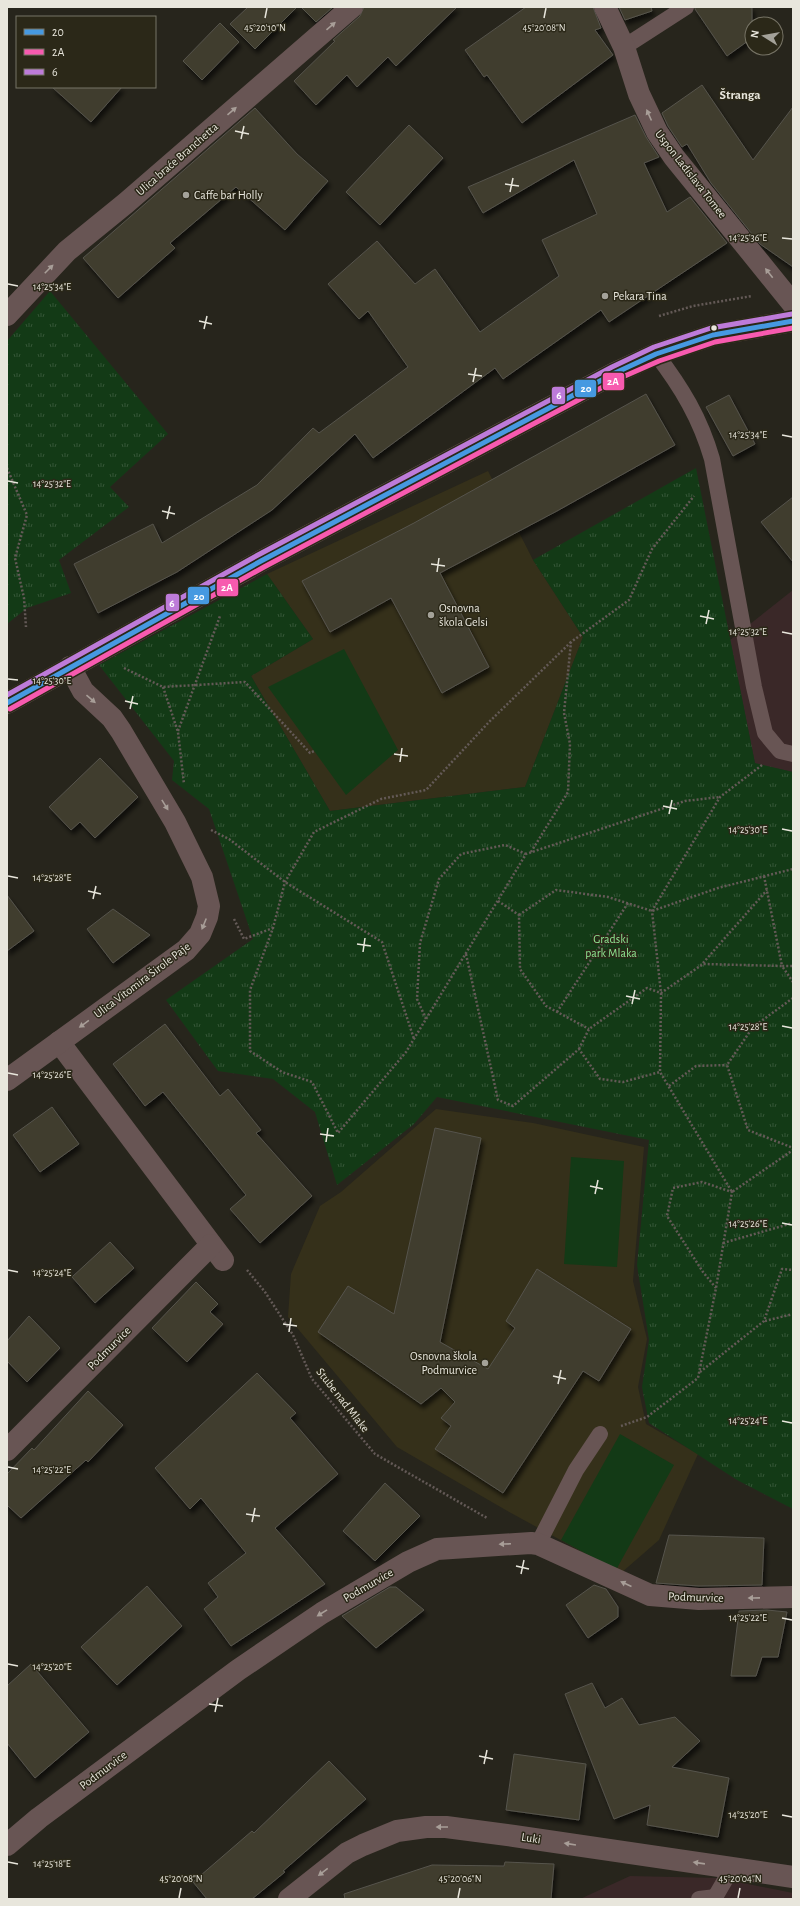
<svg xmlns="http://www.w3.org/2000/svg" width="800" height="1906" font-family="'Alegreya Sans',sans-serif">
	<defs>
		<pattern id="park-tufts" width="24" height="20" patternUnits="userSpaceOnUse"><rect width="24" height="20" fill="#133a16"/><path d="M3 7l-1-3M5 7V3M7 7l1-3M15 17l-1-3M17 17v-4M19 17l1-3" fill="none" stroke="#355637"/></pattern>
		<filter id="shadow"><feDropShadow dx="2.5" dy="4.5" stdDeviation="2" flood-color="#0009"/></filter>
	</defs>
	<rect width="100%" height="100%" fill="#27251c"/>
	<!-- commercial -->
	<g fill="#3a2828">
		<polygon points="793,590 793,772 755,764 730,640"/>
		<polygon points="630,1876 718,1878 793,1893 793,1899 580,1899"/>
	</g>
	<!-- built -->
	<g fill="#35301a">
		<polygon points="488,471 533,560 583,637 525,787 330,811 251,676 313,639 267,574"/>
		<polygon points="436,1109 533,1123 644,1147 633,1281 647,1339 638,1387 646,1424 698,1454 659,1540 621,1573 511,1513 397,1447 288,1317 291,1274 320,1206 341,1192"/>
	</g>
	<!-- grass -->
	<g fill="#133a16">
		<polygon points="344,649 398,750 346,795 268,687"/>
		<polygon points="571,1157 624,1161 617,1267 564,1264"/>
		<polygon points="620,1434 674,1465 616,1570 561,1540"/>
	</g>
	<!-- park -->
	<g fill="url(#park-tufts)">
		<polygon points="50,291 168,434 110,487 129,507 59,560 71,593 27,608 7,624 7,341"/>
		<polygon points="696,468 755,763 793,772 793,1509 737,1480 649,1423 642,1387 649,1340 637,1265 649,1140 437,1097 414,1124 337,1185 315,1112 273,1079 218,1071 166,1000 253,939 209,809 172,780 174,761 99,665 267,574 313,639 251,676 330,811 525,787 583,637 533,560"/>
	</g>
	<!-- building -->
	<g fill="#3f3c2e" stroke="#56544c" filter="url(#shadow)">
		<polygon points="248,7 297,7 255,49 230,24"/>
		<polygon points="301,7 333,7 316,22"/>
		<polygon points="364,7 457,7 396,66 388,57 357,87 347,75 316,105 294,81 335,41 333,40 360,16"/>
		<polygon points="526,7 593,7 601,28 595,30 613,55 522,123 487,75 484,77 465,50"/>
		<polygon points="619,7 651,7 652,11 625,20"/>
		<polygon points="695,7 752,7 752,38 727,56 695,9"/>
		<polygon points="220,23 239,42 202,80 183,61"/>
		<polygon points="702,85 753,160 793,107 793,267 760,244 711,183 687,144 682,147 668,126 662,113"/>
		<polygon points="52,87 122,87 91,122"/>
		<polygon points="255,108 297,154 328,181 285,230 236,187 170,243 175,248 118,298 83,258"/>
		<polygon points="635,115 646,137 659,157 644,163 667,212 690,197 727,243 609,322 601,310 503,379 495,368 373,458 355,434 272,510 177,572 98,613 74,564 153,524 162,543 257,485 313,428 319,433 408,367 368,311 359,319 328,284 377,241 415,284 435,269 480,332 559,276 542,240 597,214 574,160 483,213 468,187"/>
		<polygon points="409,125 443,158 380,225 346,192"/>
		<polygon points="646,394 675,445 557,511 440,573 489,667 442,693 391,598 330,632 302,581 414,523"/>
		<polygon points="729,395 755,444 733,456 706,407"/>
		<polygon points="793,497 793,562 761,522"/>
		<polygon points="100,758 138,797 95,838 80,822 71,830 49,807"/>
		<polygon points="7,895 34,931 7,951"/>
		<polygon points="113,909 150,935 113,963 87,929"/>
		<polygon points="165,1024 220,1096 228,1089 261,1130 256,1133 312,1196 260,1243 230,1209 246,1195 163,1092 145,1106 113,1064"/>
		<polygon points="52,1107 79,1144 40,1172 13,1135"/>
		<polygon points="435,1128 481,1138 440,1342 488,1369 515,1328 506,1321 537,1269 631,1329 599,1381 583,1371 503,1493 435,1449 451,1426 441,1418 455,1402 441,1388 421,1404 318,1332 348,1286 394,1314"/>
		<polygon points="110,1242 134,1268 95,1303 72,1277"/>
		<polygon points="196,1282 218,1304 210,1312 223,1324 187,1362 152,1328"/>
		<polygon points="29,1316 60,1348 27,1382 7,1361 7,1341"/>
		<polygon points="257,1373 296,1413 290,1418 338,1474 275,1528 325,1584 231,1646 204,1609 218,1597 208,1583 246,1553 201,1498 190,1509 155,1468"/>
		<polygon points="88,1391 123,1425 88,1462 86,1460 21,1518 7,1505 7,1474 32,1448 34,1450"/>
		<polygon points="385,1483 420,1516 375,1561 343,1531"/>
		<polygon points="669,1535 764,1538 762,1585 699,1586 656,1583"/>
		<polygon points="594,1585 606,1589 618,1607 618,1617 588,1638 566,1605"/>
		<polygon points="147,1586 182,1626 117,1685 81,1647"/>
		<polygon points="390,1587 396,1587 424,1610 376,1648 342,1616"/>
		<polygon points="767,1610 787,1612 778,1657 762,1657 756,1676 731,1676 739,1611"/>
		<polygon points="31,1664 89,1732 35,1778 7,1743 7,1686"/>
		<polygon points="592,1683 605,1708 622,1698 639,1725 675,1717 700,1741 672,1767 729,1778 718,1837 647,1825 650,1805 614,1819 565,1694"/>
		<polygon points="514,1754 586,1764 579,1820 506,1810"/>
		<polygon points="329,1761 366,1799 283,1871 285,1872 252,1899 207,1899 193,1882 252,1831 254,1833"/>
		<polygon points="505,1862 554,1864 551,1899 345,1899 344,1894 432,1865 504,1866"/>
	</g>
	<g fill="none" stroke-linecap="round" stroke-linejoin="round">
		<!-- path -->
		<g stroke="#645a57" stroke-width="2.5" stroke-dasharray="2 2" stroke-linecap="butt">
			<polyline points="659,316 693,306 752,296"/>
			<polyline points="7,468 27,515 15,558 24,598 26,627"/>
			<polyline points="571,642 489,722 426,790 381,799 314,832 285,882 273,928 250,990 250,1051 282,1072 312,1082 338,1133 406,1052 526,854 685,801 720,797"/>
			<polyline points="124,668 163,687 245,682 310,753 314,751"/>
			<polyline points="163,687 178,732 184,784"/>
			<polyline points="178,731 220,616"/>
			<polyline points="762,765 720,797 652,911 661,993 660,1072 732,1192 793,1150"/>
			<polyline points="211,830 229,839 285,882 382,942 414,1039"/>
			<polyline points="531,852 568,792 570,744 564,713 571,642 629,600 652,549 694,496"/>
			<polyline points="764,876 782,966 793,966"/>
			<polyline points="498,901 519,915 520,969 546,1006 589,1029"/>
			<polyline points="519,915 556,890 608,897 652,911 718,888 793,869"/>
			<polyline points="234,919 244,939 273,928"/>
			<polyline points="466,954 498,1100 513,1106 579,1049 600,1079 623,1082 660,1072"/>
			<polyline points="703,963 767,890"/>
			<polyline points="793,998 753,1027 727,1065 748,1130 793,1148"/>
			<polyline points="557,1012 628,903"/>
			<polyline points="426,1019 417,999 420,943 439,879 461,854 505,845 526,854"/>
			<polyline points="579,1049 589,1029 647,988 661,993 703,964 782,966 793,982"/>
			<polyline points="669,1086 696,1066 727,1065"/>
			<polyline points="723,1243 793,1223"/>
			<polyline points="247,1270 265,1292 293,1335 312,1379 375,1454 487,1518"/>
			<polyline points="765,1321 793,1314"/>
			<polyline points="700,1372 764,1321 782,1269 793,1270"/>
			<polyline points="621,1426 647,1417 698,1378 716,1288 732,1192 702,1182 673,1188 667,1216 703,1272 716,1288"/>
		</g>
		<!-- service -->
		<g stroke="#685554" stroke-width="16">
			<polyline points="624,47 686,7"/>
			<path d="M656 354C682 388 700 418 712 459L754 687 765 733 780 751 793 754"/>
			<polyline points="538,1544 576,1470 600,1434"/>
			<polyline points="699,1899 716,1897"/>
			<polyline points="714,1899 732,1868"/>
		</g>
		<!-- minor -->
		<g stroke="#685554" stroke-width="22">
			<polyline points="605,7 624,47 639,94 657,132 674,157 793,304"/>
			<polyline points="7,315 67,251 126,203 352,7"/>
			<polyline points="59,1042 223,1260"/>
			<polyline points="7,1080 186,950 200,934 207,917 209,906 202,877 175,822 121,731 112,718 83,691 70,667"/>
			<polyline points="7,1450 211,1245"/>
			<polyline points="7,1845 39,1818 238,1670 322,1613 408,1562 437,1549 531,1543 538,1544 650,1595 699,1599 793,1597"/>
			<polyline points="289,1899 347,1853 363,1845 397,1831 426,1827 446,1827 514,1836 793,1877"/>
		</g>
		<!-- secondary -->
		<polyline stroke="#695754" stroke-width="22" points="7,703 261,561 615,373 656,354 713,335 793,321"/>
		<!-- bus-1 casing -->
		<g stroke="#2b2818" stroke-width="8">
			<polyline id="bus-1" points="7,703 261,561 615,373 656,354 713,335 793,321"/>
		</g>
		<!-- bus-2 casing -->
		<g stroke="#2b2818" stroke-width="8">
			<polyline id="bus-2" points="10,709 264,567 618,379 659,361 715,342 793,328"/>
		</g>
		<!-- bus-3 casing -->
		<g stroke="#2b2818" stroke-width="8">
			<polyline id="bus-3" points="7,695 258,555 612,367 654,347 711,328 792,314"/>
		</g>
		<!-- bus-1 -->
		<use href="#bus-1" stroke="#4699e1" stroke-width="5"/>
		<!-- bus-2 -->
		<use href="#bus-2" stroke="#f75aaf" stroke-width="5"/>
		<!-- bus-3 -->
		<use href="#bus-3" stroke="#bd7bd9" stroke-width="5"/>
	</g>
	<!-- one-way arrows -->
	<defs><path id="oneway-solid" d="M-6-.8H1V-3.2L6.5 0L1 3.2V.8H-6Z"/></defs>
	<g fill="#a89e98">
		<use href="#oneway-solid" transform="translate(331 26) rotate(-41)"/>
		<use href="#oneway-solid" transform="translate(232 111) rotate(-41)"/>
		<use href="#oneway-solid" transform="translate(649 115) rotate(-114)"/>
		<use href="#oneway-solid" transform="translate(49 269) rotate(-45)"/>
		<use href="#oneway-solid" transform="translate(769 273) rotate(-128)"/>
		<use href="#oneway-solid" transform="translate(91 699) rotate(41)"/>
		<use href="#oneway-solid" transform="translate(165 805) rotate(58)"/>
		<use href="#oneway-solid" transform="translate(204 924) rotate(112)"/>
		<use href="#oneway-solid" transform="translate(84 1024) rotate(144)"/>
		<use href="#oneway-solid" transform="translate(505 1544) rotate(178)"/>
		<use href="#oneway-solid" transform="translate(626 1584) rotate(-156)"/>
		<use href="#oneway-solid" transform="translate(754 1598) rotate(179)"/>
		<use href="#oneway-solid" transform="translate(322 1613) rotate(148)"/>
		<use href="#oneway-solid" transform="translate(442 1827) rotate(180)"/>
		<use href="#oneway-solid" transform="translate(570 1844) rotate(-171)"/>
		<use href="#oneway-solid" transform="translate(699 1863) rotate(-172)"/>
		<use href="#oneway-solid" transform="translate(323 1872) rotate(142)"/>
	</g>
	<!-- ticks -->
	<path fill="none" stroke="#e8e6dc" stroke-width="1.5" d="M265 18 267 8M544 18 546 8M235 131 249 134M241 139 244 126M505 184 519 186M510 192 513 178M782 238 792 239M8 284 18 286M199 321 212 324M204 329 207 316M468 374 482 376M473 382 476 368M782 435 792 437M8 481 18 483M162 511 175 514M167 519 170 506M431 564 445 566M437 572 439 558M700 616 714 619M706 624 709 610M782 632 792 634M8 679 18 680M125 701 138 704M130 709 133 696M394 754 408 756M400 762 402 748M663 806 677 809M669 814 672 800M782 829 792 831M8 876 18 878M88 891 101 894M93 899 96 886M357 944 371 946M363 952 365 938M626 996 640 999M632 1004 635 990M782 1026 792 1028M8 1073 18 1075M320 1134 334 1136M326 1142 328 1128M590 1186 603 1189M595 1194 598 1180M782 1223 792 1225M8 1270 18 1272M283 1324 297 1326M289 1332 291 1318M553 1376 566 1379M558 1384 561 1370M782 1421 792 1423M8 1467 18 1469M246 1514 260 1516M252 1522 255 1508M516 1566 529 1569M521 1574 524 1560M782 1618 792 1620M8 1664 18 1666M209 1704 223 1706M215 1712 218 1698M479 1756 493 1759M484 1764 487 1750M782 1815 792 1817M8 1862 18 1864M179 1898 181 1888M458 1898 460 1888M738 1898 740 1888"/>
	<!-- markers -->
	<g fill="#a4a299" stroke="#2b2818" stroke-width="1.5">
		<circle cx="186" cy="195" r="4"/>
		<circle cx="605" cy="296" r="4"/>
		<circle cx="431" cy="615" r="4"/>
		<circle cx="485" cy="1363" r="4"/>
	</g>
	<circle fill="#e8e6dc" stroke="#2b2818" stroke-width="1.5" cx="714" cy="328" r="3.5"/>
	<g text-anchor="middle" stroke-width="3" stroke-linejoin="round" paint-order="stroke">
		<!-- street labels -->
		<g font-size="12" fill="#e8e6dc" stroke="#2b2818">
			<text transform="translate(177 159) rotate(-41)" y="4">Ulica braće Branchetta</text>
			<text transform="translate(691 174) rotate(52)" y="4">Uspon Ladislava Tomee</text>
			<text transform="translate(142 980) rotate(-37)" y="4">Ulica Vitomira Širole Paje</text>
			<text transform="translate(109 1348) rotate(-45)" y="4">Podmurvice</text>
			<text transform="translate(343 1400) rotate(52)" y="4">Stube nad Mlake</text>
			<text transform="translate(368 1585) rotate(-30)" y="4">Podmurvice</text>
			<text transform="translate(696 1597) rotate(2)" y="4">Podmurvice</text>
			<text transform="translate(103 1770) rotate(-37)" y="4">Podmurvice</text>
			<text transform="translate(531 1838) rotate(9)" y="4">Luki</text>
		</g>
		<!-- poi labels -->
		<g font-size="12" fill="#e8e6dc" stroke="#2b2818" text-anchor="start">
			<text x="194" y="199">Caffe bar Holly</text>
			<text x="613" y="300">Pekara Tina</text>
			<text x="439" y="612">Osnovna<tspan x="439" dy="14">škola Gelsi</tspan></text>
			<text x="477" y="1360" text-anchor="end">Osnovna škola<tspan x="477" dy="14">Podmurvice</tspan></text>
		</g>
		<!-- park labels -->
		<g font-size="12" fill="#8ee892" stroke="#2b2818">
			<text x="611" y="943">Gradski<tspan x="611" dy="14">park Mlaka</tspan></text>
		</g>
		<!-- neighbourhood labels -->
		<g font-size="13" font-weight="bold" fill="#e8e6dc" stroke="#2b2818">
			<text x="740" y="99">Štranga</text>
		</g>
	</g>
	<g font-size="10" text-anchor="middle" fill="#e8e6dc" stroke="#2b2818" stroke-width="3" stroke-linejoin="round" paint-order="stroke">
		<text x="265" y="31">45°20'10"N</text>
		<text x="544" y="31">45°20'08"N</text>
		<text x="748" y="241">14°25'36"E</text>
		<text x="52" y="290">14°25'34"E</text>
		<text x="748" y="438">14°25'34"E</text>
		<text x="52" y="487">14°25'32"E</text>
		<text x="748" y="635">14°25'32"E</text>
		<text x="52" y="684">14°25'30"E</text>
		<text x="748" y="833">14°25'30"E</text>
		<text x="52" y="881">14°25'28"E</text>
		<text x="748" y="1030">14°25'28"E</text>
		<text x="52" y="1078">14°25'26"E</text>
		<text x="748" y="1227">14°25'26"E</text>
		<text x="52" y="1276">14°25'24"E</text>
		<text x="748" y="1424">14°25'24"E</text>
		<text x="52" y="1473">14°25'22"E</text>
		<text x="748" y="1621">14°25'22"E</text>
		<text x="52" y="1670">14°25'20"E</text>
		<text x="748" y="1818">14°25'20"E</text>
		<text x="52" y="1867">14°25'18"E</text>
		<text x="181" y="1882">45°20'08"N</text>
		<text x="460" y="1882">45°20'06"N</text>
		<text x="740" y="1882">45°20'04"N</text>
	</g>
	<g stroke="#2b2818" stroke-width="1.5">
		<rect x="602" y="372" width="23" height="19" rx="4" fill="#f75aaf"/>
		<rect x="574" y="379" width="23" height="19" rx="4" fill="#4699e1"/>
		<rect x="551" y="386" width="15" height="19" rx="4" fill="#bd7bd9"/>
		<rect x="216" y="578" width="23" height="19" rx="4" fill="#f75aaf"/>
		<rect x="187" y="586" width="23" height="19" rx="4" fill="#4699e1"/>
		<rect x="165" y="593" width="15" height="19" rx="4" fill="#bd7bd9"/>
	</g>
	<g font-size="11" text-anchor="middle" font-weight="bold" fill="#fff">
		<text x="613" y="385">2A</text>
		<text x="586" y="392">20</text>
		<text x="559" y="399">6</text>
		<text x="227" y="591">2A</text>
		<text x="199" y="600">20</text>
		<text x="172" y="607">6</text>
	</g>
	<!-- border -->
	<rect width="800" height="1906" fill="none" stroke="#e8e6dc" stroke-width="16"/>
	<!-- legend -->
	<rect x="16" y="16" width="140" height="72" fill="#2b2818" stroke="#777466"/>
	<rect x="24" y="29" width="20" height="6" fill="#4699e1" stroke="#777466"/>
	<text x="52" y="36" font-size="12" fill="#e8e6dc">20</text>
	<rect x="24" y="49" width="20" height="6" fill="#f75aaf" stroke="#777466"/>
	<text x="52" y="56" font-size="12" fill="#e8e6dc">2A</text>
	<rect x="24" y="69" width="20" height="6" fill="#bd7bd9" stroke="#777466"/>
	<text x="52" y="76" font-size="12" fill="#e8e6dc">6</text>
	<!-- north arrow -->
	<g transform="translate(764 36) rotate(281)"><circle r="19" fill="#2b2818" stroke="#777466"/>
	<path d="M0-3L7 15L0 10L-7 15Z" fill="#a4a299"/>
	<text y="-6" font-size="11" font-weight="bold" text-anchor="middle" fill="#e8e6dc">N</text>
	</g>
</svg>
